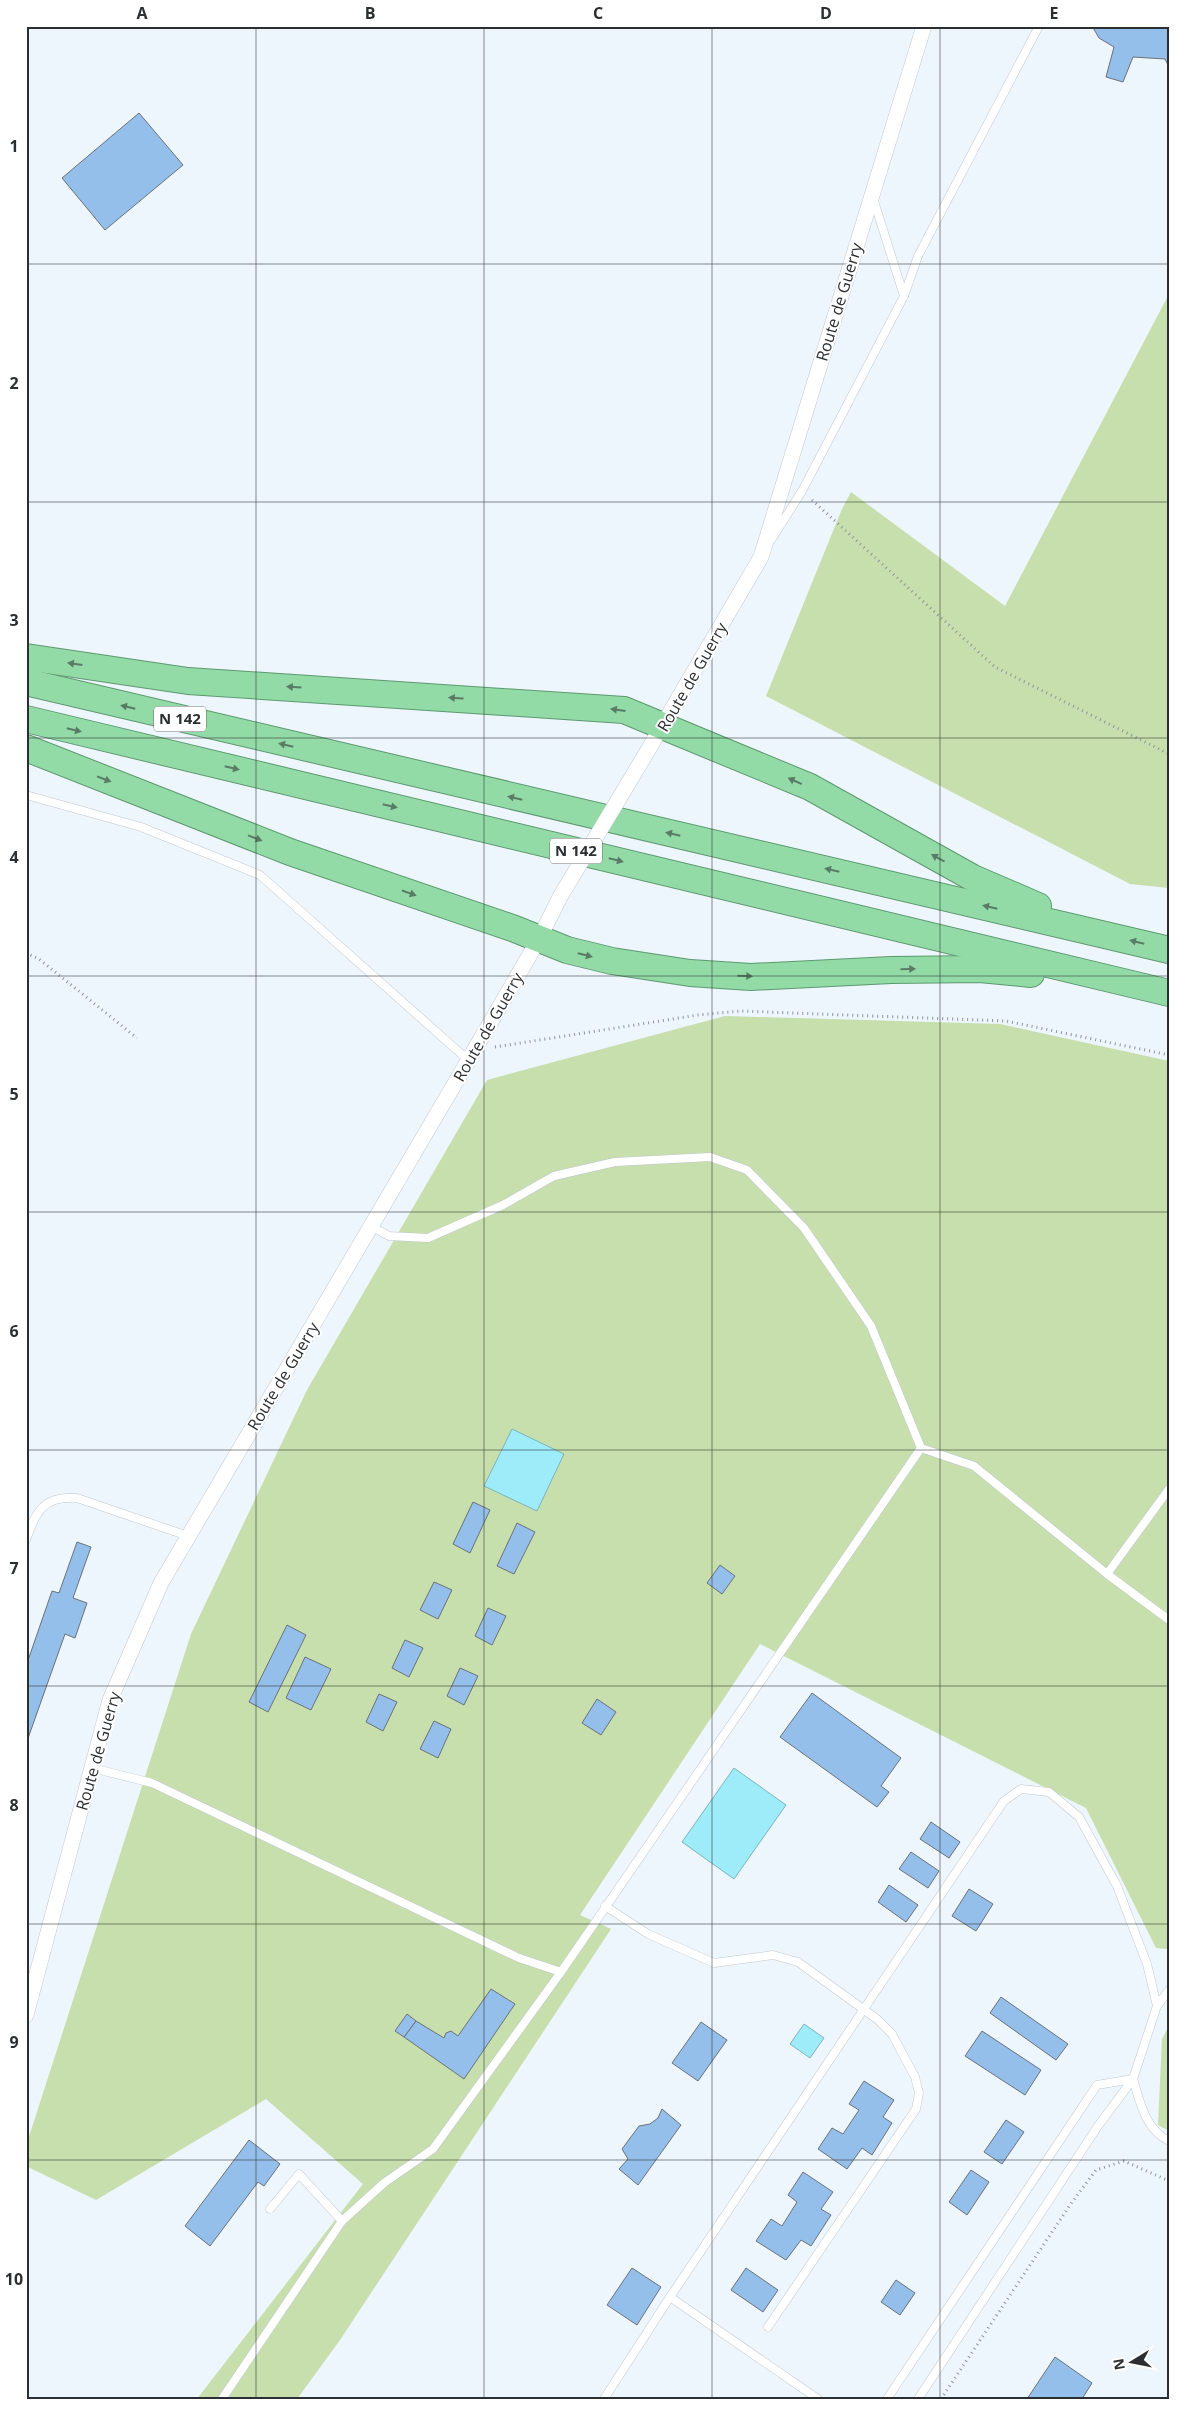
<svg xmlns="http://www.w3.org/2000/svg" width="1195" height="2425" font-family="'Open Sans',sans-serif">
	<rect width="100%" height="100%" fill="#edf5fd"/>
	<!-- green -->
	<g fill="#c6dfac">
		<polygon points="1169,294 1169,888 1130,884 766,696 842,509 851,492 1005,606"/>
		<polygon points="725,1016 1000,1024 1169,1061 1169,1949 1156,1948 1086,1808 760,1644 580,1915 611,1929 340,2340 297,2399 197,2399 363,2184 266,2099 96,2200 26,2166 26,2146 191,1634 307,1390 487,1080"/>
		<polygon points="1169,2026 1169,2131 1158,2125 1162,2039"/>
	</g>
	<!-- water -->
	<g fill="#9eebf9" stroke="#7cb3bd">
		<polygon points="512,1429 564,1454 537,1511 484,1486"/>
		<polygon points="734,1768 786,1805 734,1879 682,1842"/>
		<polygon points="804,2024 824,2038 810,2058 790,2044"/>
	</g>
	<!-- building -->
	<g fill="#95bfeb" stroke="#6b7178">
		<polygon points="1092,26 1169,26 1169,67 1165,59 1133,57 1123,82 1106,77 1114,47 1099,38"/>
		<polygon points="139,113 183,165 105,230 62,178"/>
		<polygon points="473,1502 490,1510 470,1553 453,1544"/>
		<polygon points="517,1523 535,1532 514,1574 497,1566"/>
		<polygon points="77,1542 91,1547 73,1598 87,1603 75,1638 65,1634 26,1744 26,1666 52,1591 59,1593"/>
		<polygon points="720,1565 735,1576 722,1594 707,1583"/>
		<polygon points="434,1582 452,1590 438,1619 420,1610"/>
		<polygon points="488,1608 506,1616 492,1645 475,1636"/>
		<polygon points="287,1625 306,1635 268,1712 249,1702"/>
		<polygon points="405,1640 423,1648 409,1677 392,1668"/>
		<polygon points="305,1657 331,1669 311,1710 286,1698"/>
		<polygon points="460,1668 478,1676 464,1705 447,1696"/>
		<polygon points="812,1693 901,1758 881,1786 889,1792 877,1807 780,1737"/>
		<polygon points="379,1694 397,1702 383,1731 366,1722"/>
		<polygon points="597,1699 616,1712 601,1735 582,1723"/>
		<polygon points="434,1721 451,1729 438,1758 420,1749"/>
		<polygon points="931,1822 960,1842 949,1858 920,1839"/>
		<polygon points="911,1852 939,1871 928,1888 899,1869"/>
		<polygon points="889,1885 918,1905 906,1922 878,1902"/>
		<polygon points="969,1889 993,1904 976,1931 952,1916"/>
		<polygon points="491,1989 515,2004 464,2079 404,2037 416,2021 444,2038 446,2033 451,2031 458,2036"/>
		<polygon points="1001,1997 1068,2044 1056,2060 990,2013"/>
		<polygon points="407,2014 416,2021 404,2037 395,2031"/>
		<polygon points="701,2022 727,2040 698,2081 672,2063"/>
		<polygon points="982,2031 1041,2070 1025,2095 965,2056"/>
		<polygon points="864,2081 894,2100 883,2117 892,2123 872,2155 862,2148 847,2169 818,2149 832,2128 843,2134 859,2110 849,2104"/>
		<polygon points="662,2109 681,2125 638,2185 619,2169 628,2159 622,2149 639,2126 650,2124 658,2118"/>
		<polygon points="1006,2120 1024,2132 1002,2164 984,2152"/>
		<polygon points="249,2140 280,2164 264,2186 258,2182 210,2246 185,2226"/>
		<polygon points="971,2170 989,2182 967,2215 949,2202"/>
		<polygon points="803,2172 833,2192 821,2209 831,2215 811,2246 801,2240 786,2260 756,2241 771,2219 782,2226 797,2202 788,2195"/>
		<polygon points="632,2268 661,2287 637,2325 607,2305"/>
		<polygon points="746,2268 778,2290 763,2312 731,2290"/>
		<polygon points="896,2280 915,2293 900,2315 881,2302"/>
		<polygon points="1055,2357 1092,2383 1082,2399 1027,2399"/>
	</g>
	<g fill="none" stroke-linecap="round" stroke-linejoin="round">
		<!-- service casing -->
		<g stroke="#c1c8d0" stroke-width="9">
			<g id="service">
				<polyline points="873,198 904,296"/>
				<polyline points="771,540 802,491 904,296 918,256 1039,26"/>
				<polyline points="26,795 141,827 260,875 468,1060"/>
				<polyline points="371,1226 389,1236 428,1238 503,1205 554,1176 615,1162 710,1157 747,1170 804,1228 871,1326 921,1448 974,1466 1107,1574 1169,1620"/>
				<path d="M26 1540C36 1511 43 1496 77 1498L188 1536"/>
				<polyline points="1107,1574 1169,1489"/>
				<polyline points="92,1768 152,1783 519,1958 561,1972 921,1448"/>
				<polyline points="605,1906 648,1934 714,1963 773,1955 798,1962 877,2019 892,2034 915,2077 919,2093 916,2109 768,2327"/>
				<polyline points="270,2209 299,2174 342,2221"/>
				<polyline points="670,2297 818,2399"/>
				<polyline points="222,2399 342,2221 384,2183 433,2149 561,1972"/>
				<polyline points="604,2399 670,2297 1004,1801 1021,1789 1049,1792 1079,1817 1117,1886 1147,1964 1157,2006"/>
				<path d="M887 2399 1097 2085 1133 2079C1140 2102 1145 2129 1169 2141"/>
				<polyline points="918,2399 1098,2126 1133,2079 1157,2006 1169,1990"/>
			</g>
		</g>
		<!-- minor casing -->
		<g stroke="#c1c8d0" stroke-width="16">
			<g id="minor">
				<polyline points="644,757 761,557 924,26"/>
				<polyline points="26,2015 110,1700 161,1583 454,1085 539,939 560,897"/>
			</g>
		</g>
		<!-- trunk casing -->
		<g stroke="#5d996f" stroke-width="28">
			<g id="trunk">
				<polyline points="26,657 188,681 624,710 810,787 973,878 1038,906"/>
				<polyline points="26,682 1169,950"/>
				<polyline points="26,719 1169,993"/>
				<polyline points="26,748 290,852 515,929 567,950 612,961 690,973 751,977 891,970 980,969 1031,974"/>
			</g>
		</g>
		<!-- path -->
		<g stroke="#8f959a" stroke-width="3" stroke-dasharray="1 4" stroke-linecap="butt">
			<polyline points="812,500 995,667 1169,754"/>
			<polyline points="26,953 39,959 137,1038"/>
			<polyline points="495,1047 698,1015 740,1011 1006,1021 1169,1055"/>
			<polyline points="941,2399 1070,2205 1096,2170 1124,2161 1169,2181"/>
		</g>
		<!-- service -->
		<use href="#service" stroke="#fff" stroke-width="8"/>
		<!-- minor -->
		<use href="#minor" stroke="#fff" stroke-width="15"/>
		<!-- trunk -->
		<use href="#trunk" stroke="#93dba6" stroke-width="26"/>
		<!-- minor-bridge casing -->
		<g stroke="#c1c8d0" stroke-width="16" stroke-linecap="butt">
			<polyline id="minor-bridge" points="560,897 644,757"/>
		</g>
		<!-- minor-bridge -->
		<use href="#minor-bridge" stroke="#fff" stroke-width="15"/>
	</g>
	<!-- one-way arrows -->
	<defs><path id="oneway-solid" d="M-6-.8H1V-3.2L6.5 0L1 3.2V.8H-6Z" transform="scale(1.25)"/></defs>
	<g fill="#5a7c66">
		<use href="#oneway-solid" transform="translate(75 664) rotate(-172)"/>
		<use href="#oneway-solid" transform="translate(294 687) rotate(-176)"/>
		<use href="#oneway-solid" transform="translate(456 698) rotate(-176)"/>
		<use href="#oneway-solid" transform="translate(128 707) rotate(-167)"/>
		<use href="#oneway-solid" transform="translate(618 710) rotate(-172)"/>
		<use href="#oneway-solid" transform="translate(74 730) rotate(13)"/>
		<use href="#oneway-solid" transform="translate(286 745) rotate(-167)"/>
		<use href="#oneway-solid" transform="translate(232 768) rotate(13)"/>
		<use href="#oneway-solid" transform="translate(104 779) rotate(21)"/>
		<use href="#oneway-solid" transform="translate(795 781) rotate(-156)"/>
		<use href="#oneway-solid" transform="translate(515 798) rotate(-167)"/>
		<use href="#oneway-solid" transform="translate(390 806) rotate(13)"/>
		<use href="#oneway-solid" transform="translate(673 834) rotate(-167)"/>
		<use href="#oneway-solid" transform="translate(255 838) rotate(21)"/>
		<use href="#oneway-solid" transform="translate(938 858) rotate(-151)"/>
		<use href="#oneway-solid" transform="translate(616 860) rotate(14)"/>
		<use href="#oneway-solid" transform="translate(832 870) rotate(-167)"/>
		<use href="#oneway-solid" transform="translate(409 893) rotate(19)"/>
		<use href="#oneway-solid" transform="translate(990 907) rotate(-167)"/>
		<use href="#oneway-solid" transform="translate(1137 942) rotate(-166)"/>
		<use href="#oneway-solid" transform="translate(585 955) rotate(14)"/>
		<use href="#oneway-solid" transform="translate(908 969) rotate(-1)"/>
		<use href="#oneway-solid" transform="translate(745 976) rotate(2)"/>
	</g>
	<!-- grid -->
	<path fill="none" stroke="#2c2f32" stroke-width="1" stroke-opacity="0.55" d="M256 26V2399M484 26V2399M712 26V2399M940 26V2399M26 264H1169M26 502H1169M26 738H1169M26 976H1169M26 1212H1169M26 1450H1169M26 1686H1169M26 1924H1169M26 2160H1169"/>
	<g text-anchor="middle" stroke-width="4" stroke-linejoin="round" paint-order="stroke">
		<!-- shield labels -->
		<g fill="#fff" stroke="#6b6d70" stroke-width="1">
			<rect x="154" y="706.5" width="52" height="25" rx="4"/>
			<rect x="550" y="838.5" width="52" height="25" rx="4"/>
		</g>
		<g font-size="15" font-weight="bold" fill="#2c2f32">
			<text x="180" y="724">N 142</text>
			<text x="576" y="856">N 142</text>
		</g>
		<!-- street labels -->
		<g font-size="16" fill="#2c2f32" stroke="#fff">
			<text transform="translate(839 302) rotate(-73)" y="6">Route de Guerry</text>
			<text transform="translate(692 677) rotate(-60)" y="6">Route de Guerry</text>
			<text transform="translate(488 1027) rotate(-60)" y="6">Route de Guerry</text>
			<text transform="translate(283 1376) rotate(-59)" y="6">Route de Guerry</text>
			<text transform="translate(98 1751) rotate(-74)" y="6">Route de Guerry</text>
		</g>
	</g>
	<!-- border -->
	<rect width="1195" height="2425" fill="none" stroke="#ffffff" stroke-width="55"/>
	<!-- north arrow -->
	<g transform="translate(1132 2362) rotate(260)" stroke="#ffffff" stroke-width="4" paint-order="stroke">
	<path d="M0-4L9 19L0 12L-9 19Z" fill="#2c2f32"/>
	<text y="-8" font-size="14" font-weight="bold" text-anchor="middle" fill="#2c2f32">N</text>
	</g>
	<rect x="28" y="28" width="1140" height="2370" fill="none" stroke="#2c2f32" stroke-width="2"/>
	<g font-size="16" text-anchor="middle" font-weight="bold" fill="#2c2f32">
		<text x="142" y="19">A</text>
		<text x="370" y="19">B</text>
		<text x="598" y="19">C</text>
		<text x="826" y="19">D</text>
		<text x="1054" y="19">E</text>
		<text x="14" y="152">1</text>
		<text x="14" y="389">2</text>
		<text x="14" y="626">3</text>
		<text x="14" y="863">4</text>
		<text x="14" y="1100">5</text>
		<text x="14" y="1337">6</text>
		<text x="14" y="1574">7</text>
		<text x="14" y="1811">8</text>
		<text x="14" y="2048">9</text>
		<text x="14" y="2285">10</text>
	</g>
</svg>
